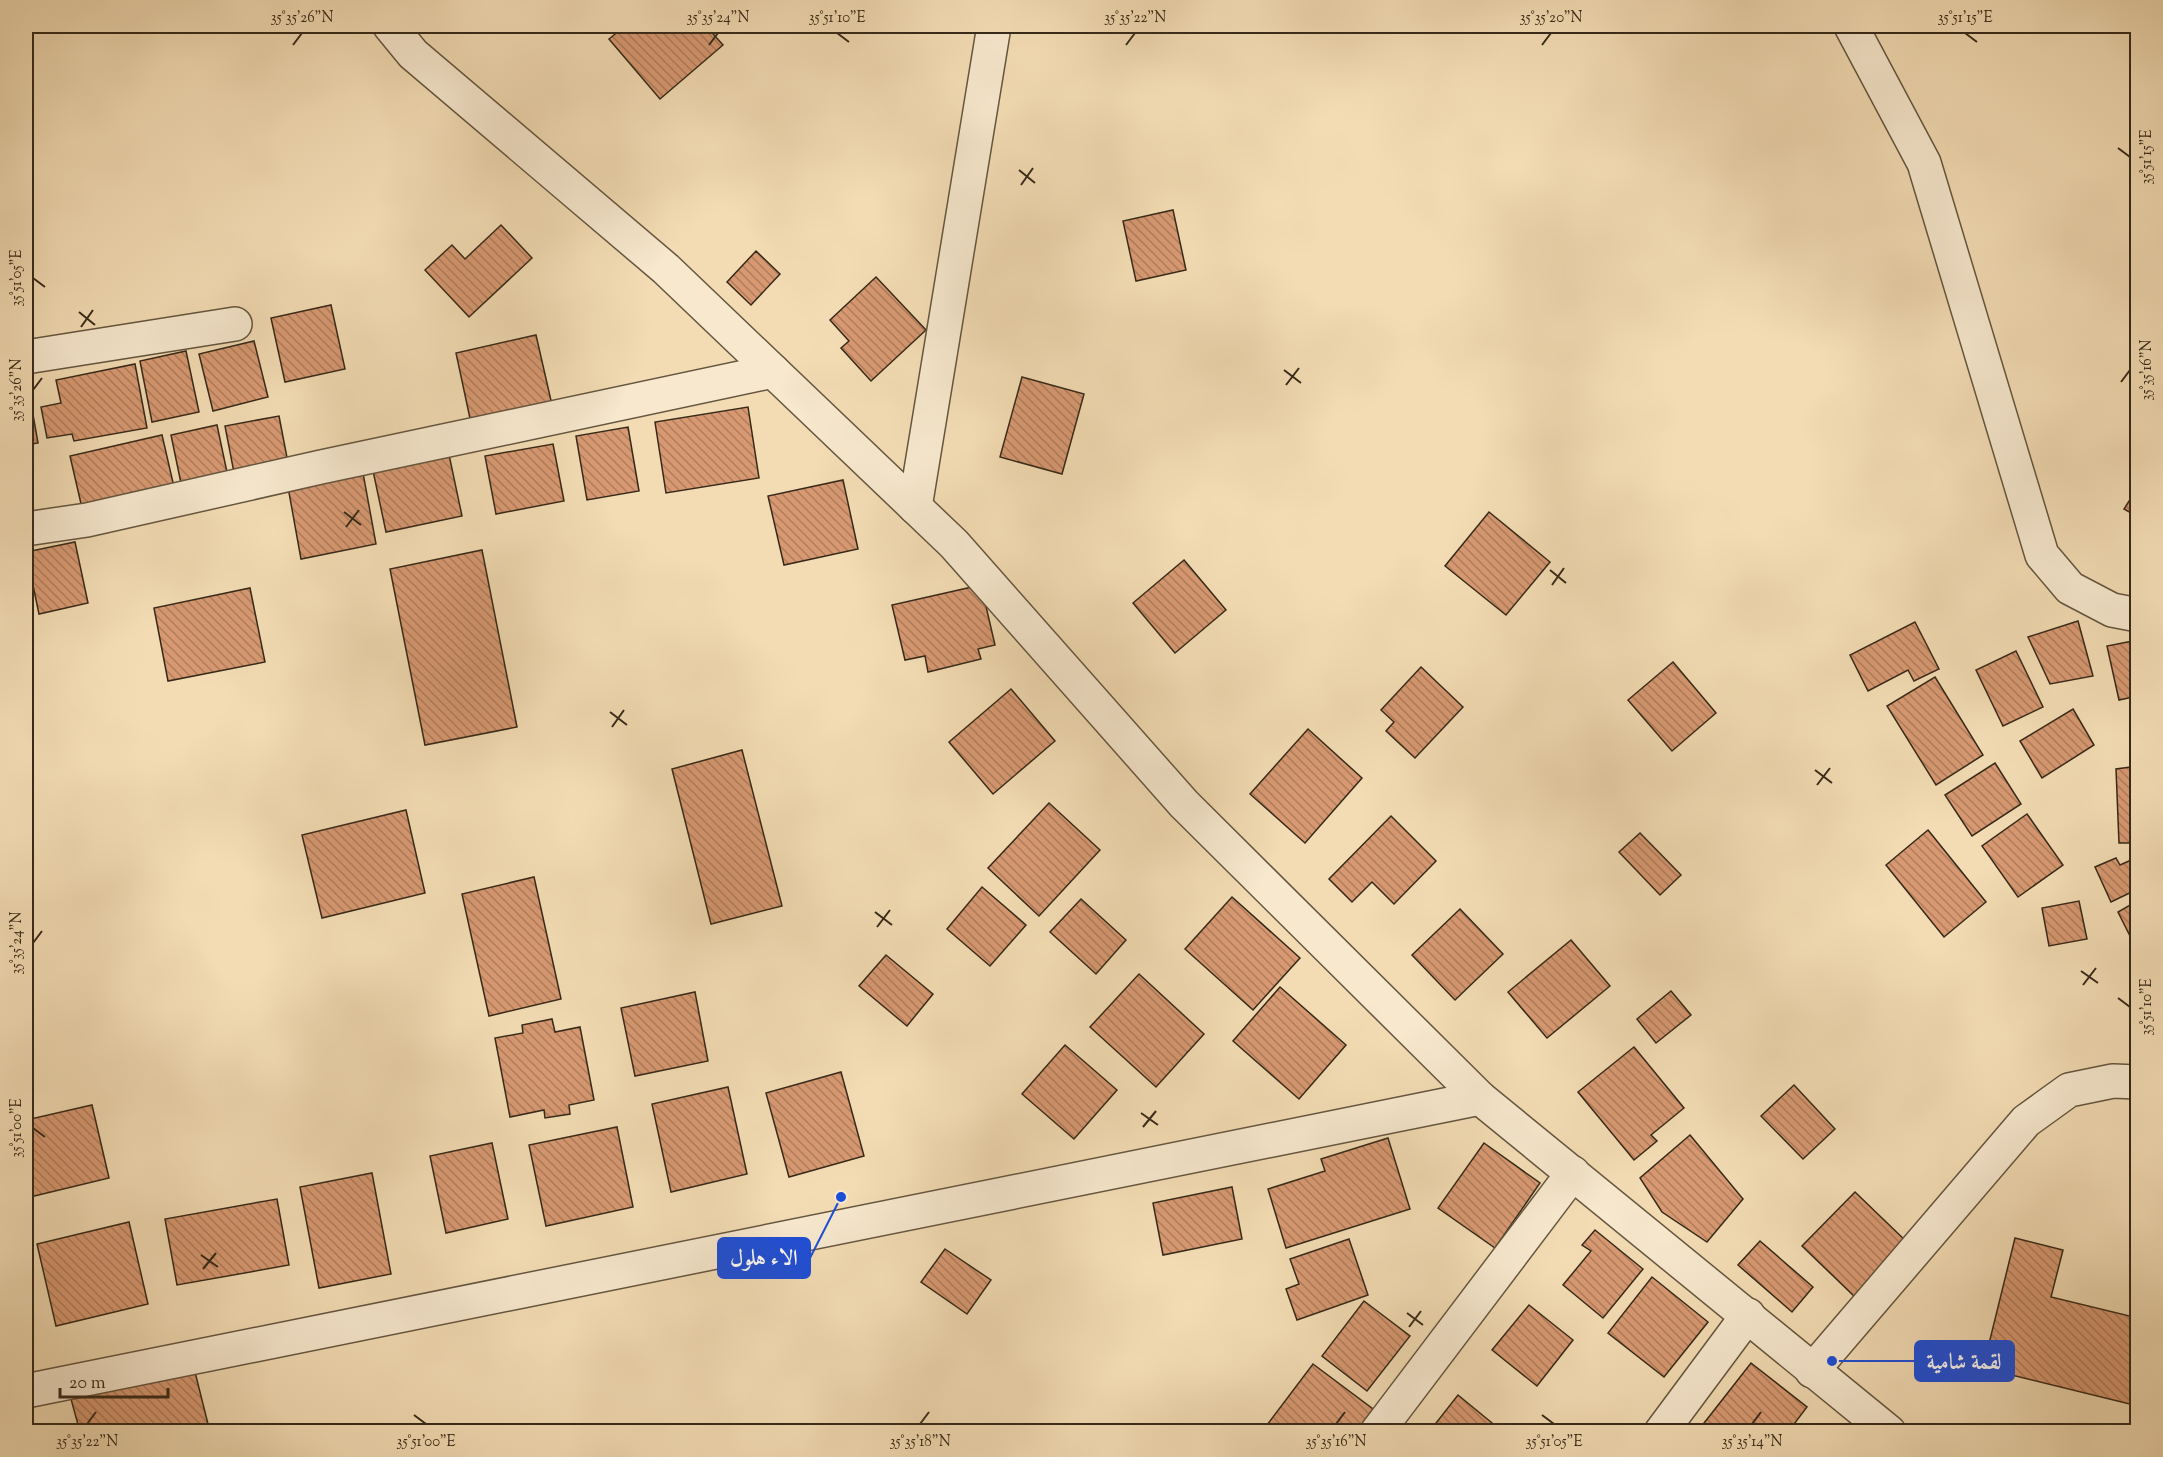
<svg xmlns="http://www.w3.org/2000/svg" width="2163" height="1457" font-family="'Sorts Mill Goudy',Amiri,serif">
	<defs>
		<pattern id="building-back-hatch" width="6" height="6" patternUnits="userSpaceOnUse" patternTransform="scale(1.5)"><rect width="6" height="6" fill="#d89972"/><path d="M-1 5l2 2M0 0l6 6M5-1l2 2" fill="none" stroke="#b07d5d"/></pattern>
	</defs>
	<rect width="100%" height="100%" fill="#f3dcb4"/>
	<filter id="stains"><feTurbulence type="fractalNoise" baseFrequency=".00333" numOctaves="4"/><feColorMatrix values="0 0 0 0 .2 0 0 0 0 .09 0 0 0 0 .02 0 0 0 .5 -.17"/></filter>
	<radialGradient id="worn" r=".72"><stop offset=".6" stop-color="#630" stop-opacity="0"/><stop offset="1" stop-color="#630" stop-opacity=".3"/></radialGradient>
	<!-- building -->
	<g fill="url(#building-back-hatch)" stroke="#362919" stroke-width="1.5">
		<polygon points="625,26 706,26 723,45 660,99 609,39"/>
		<polygon points="1173,210 1186,270 1136,281 1123,221"/>
		<polygon points="501,225 532,258 469,317 425,270 452,245 465,259"/>
		<polygon points="756,251 780,274 751,305 727,282"/>
		<polygon points="876,277 926,330 871,381 841,348 849,341 830,320"/>
		<polygon points="331,305 345,369 285,382 271,318"/>
		<polygon points="536,335 552,405 471,423 456,353"/>
		<polygon points="254,341 268,397 213,411 199,354"/>
		<polygon points="186,351 199,412 152,422 140,361"/>
		<polygon points="135,364 147,428 74,441 72,434 47,438 41,407 61,403 56,380"/>
		<polygon points="1022,377 1084,394 1062,474 1000,457"/>
		<polygon points="29,392 38,443 26,445 26,393"/>
		<polygon points="748,407 759,478 666,493 655,422"/>
		<polygon points="279,416 289,468 235,478 225,426"/>
		<polygon points="217,425 228,477 182,488 171,435"/>
		<polygon points="628,427 639,491 587,500 576,436"/>
		<polygon points="162,435 174,487 82,508 70,456"/>
		<polygon points="553,444 564,501 496,514 485,456"/>
		<polygon points="448,450 462,516 386,532 372,466"/>
		<polygon points="363,473 376,544 301,559 288,487"/>
		<polygon points="843,480 858,549 784,565 768,496"/>
		<polygon points="2138,487 2138,517 2124,509"/>
		<polygon points="1489,512 1550,562 1506,615 1445,566"/>
		<polygon points="75,542 88,603 39,614 26,552"/>
		<polygon points="482,550 517,727 425,745 390,569"/>
		<polygon points="1184,560 1226,610 1175,653 1133,603"/>
		<polygon points="981,585 995,645 978,649 981,659 928,672 925,656 905,660 892,605"/>
		<polygon points="250,588 265,662 168,681 154,608"/>
		<polygon points="2078,621 2093,676 2050,684 2028,637"/>
		<polygon points="1915,622 1939,669 1914,681 1908,670 1868,691 1850,655"/>
		<polygon points="2138,640 2138,696 2119,700 2107,646"/>
		<polygon points="2016,651 2043,707 2003,726 1976,670"/>
		<polygon points="1673,662 1716,713 1672,751 1628,700"/>
		<polygon points="1421,667 1463,707 1415,758 1386,731 1394,722 1381,710"/>
		<polygon points="1935,677 1983,755 1936,785 1887,706"/>
		<polygon points="1011,689 1055,741 993,794 949,742"/>
		<polygon points="2073,709 2094,745 2042,778 2020,741"/>
		<polygon points="1308,729 1362,778 1305,843 1250,794"/>
		<polygon points="742,750 782,906 711,924 672,769"/>
		<polygon points="1995,763 2021,804 1972,836 1945,795"/>
		<polygon points="2138,766 2138,843 2119,843 2116,769"/>
		<polygon points="1049,803 1100,850 1039,916 988,868"/>
		<polygon points="406,810 425,893 322,918 302,835"/>
		<polygon points="2027,814 2063,865 2018,897 1982,846"/>
		<polygon points="1391,816 1436,861 1394,904 1372,882 1352,902 1329,879"/>
		<polygon points="1928,830 1986,902 1944,937 1886,865"/>
		<polygon points="1640,833 1681,875 1660,895 1619,852"/>
		<polygon points="2138,857 2138,889 2111,902 2095,867 2116,858 2120,865"/>
		<polygon points="534,877 561,999 489,1016 462,894"/>
		<polygon points="982,887 1026,925 990,966 947,929"/>
		<polygon points="1232,897 1300,958 1253,1010 1185,949"/>
		<polygon points="1081,899 1126,940 1096,974 1050,932"/>
		<polygon points="2079,901 2087,939 2049,946 2042,908"/>
		<polygon points="2137,901 2138,948 2136,948 2118,912"/>
		<polygon points="1460,909 1503,954 1455,1000 1412,955"/>
		<polygon points="1571,940 1610,986 1547,1038 1508,992"/>
		<polygon points="886,955 933,994 907,1026 859,986"/>
		<polygon points="1139,974 1204,1034 1156,1087 1090,1027"/>
		<polygon points="1280,987 1346,1045 1299,1099 1233,1041"/>
		<polygon points="1671,991 1691,1015 1656,1043 1637,1019"/>
		<polygon points="695,992 708,1061 635,1076 621,1008"/>
		<polygon points="552,1019 555,1032 580,1027 594,1100 569,1105 570,1114 545,1118 544,1110 510,1117 495,1038 523,1033 522,1025"/>
		<polygon points="1065,1045 1117,1090 1074,1139 1022,1094"/>
		<polygon points="1634,1047 1684,1108 1651,1135 1657,1141 1634,1160 1578,1092"/>
		<polygon points="841,1072 864,1156 789,1177 766,1093"/>
		<polygon points="1794,1085 1835,1129 1803,1159 1761,1116"/>
		<polygon points="728,1087 747,1174 671,1192 652,1104"/>
		<polygon points="92,1105 109,1178 26,1198 26,1120"/>
		<polygon points="617,1127 633,1207 546,1226 529,1145"/>
		<polygon points="1690,1135 1743,1199 1707,1242 1662,1212 1640,1178"/>
		<polygon points="1388,1138 1410,1209 1286,1248 1268,1189 1325,1171 1321,1159"/>
		<polygon points="492,1143 508,1219 446,1233 430,1156"/>
		<polygon points="1484,1143 1540,1183 1495,1248 1438,1208"/>
		<polygon points="372,1173 391,1274 319,1288 300,1187"/>
		<polygon points="1232,1187 1242,1239 1163,1255 1153,1203"/>
		<polygon points="1855,1192 1910,1245 1857,1299 1802,1246"/>
		<polygon points="277,1199 289,1265 177,1285 165,1219"/>
		<polygon points="129,1222 148,1304 56,1326 37,1244"/>
		<polygon points="1595,1230 1643,1269 1603,1318 1563,1285 1591,1251 1582,1245"/>
		<polygon points="2015,1238 2063,1250 2051,1297 2138,1318 2138,1406 1983,1368"/>
		<polygon points="1349,1239 1368,1295 1297,1320 1286,1289 1299,1284 1290,1259"/>
		<polygon points="1760,1241 1813,1287 1792,1312 1738,1265"/>
		<polygon points="945,1249 991,1280 967,1314 921,1282"/>
		<polygon points="1652,1277 1708,1322 1664,1377 1608,1333"/>
		<polygon points="1364,1301 1410,1336 1367,1391 1322,1356"/>
		<polygon points="1529,1305 1573,1340 1537,1386 1492,1350"/>
		<polygon points="1751,1363 1807,1407 1788,1432 1707,1432 1701,1427"/>
		<polygon points="1313,1364 1373,1409 1356,1432 1276,1432 1267,1425"/>
		<polygon points="194,1368 210,1432 80,1432 71,1399"/>
		<polygon points="1458,1395 1503,1432 1429,1432"/>
		<polygon points="2112,1427 2129,1432 2111,1432"/>
	</g>
	<g fill="none" stroke-linecap="round" stroke-linejoin="round">
		<!-- minor casing -->
		<g stroke="#655640" stroke-width="36">
			<g id="minor">
				<polyline points="390,26 413,54 666,269 954,544 1184,804 1480,1098 1889,1432"/>
				<polyline points="1851,26 1924,163 2042,555 2070,588 2112,610 2138,615"/>
				<polyline points="26,357 235,324"/>
				<polyline points="915,507 994,26"/>
				<polyline points="26,529 87,520 321,467 773,371"/>
				<polyline points="1812,1371 2026,1121 2069,1090 2113,1081 2138,1082"/>
				<polyline points="26,1391 1480,1098"/>
				<polyline points="1377,1432 1573,1173"/>
				<polyline points="1661,1432 1748,1315"/>
			</g>
		</g>
		<!-- minor -->
		<use href="#minor" stroke="#f7e8ce" stroke-width="33"/>
	</g>
	<!-- ticks -->
	<path fill="none" stroke="#362919" stroke-width="2" d="M837 33 849 42M1965 33 1977 42M293 45 302 33M709 45 718 33M1126 45 1135 33M1542 45 1551 33M2118 148 2130 157M1019 170 1035 183M1021 185 1033 168M33 278 45 287M79 312 95 325M81 327 93 310M1284 370 1301 383M2121 382 2130 370M1286 385 1299 368M33 390 42 378M344 512 361 525M346 527 359 510M1550 570 1566 583M1552 585 1564 568M610 712 627 725M612 727 624 710M1815 770 1832 783M1817 785 1830 768M875 912 892 925M877 927 890 910M33 943 42 931M2081 971 2098 983M2083 985 2096 968M2118 998 2130 1007M1141 1113 1158 1125M1143 1127 1156 1111M33 1128 45 1137M201 1255 218 1267M203 1269 216 1253M1407 1313 1423 1325M1409 1327 1421 1311M414 1415 426 1424M1542 1415 1554 1424M87 1424 96 1412M920 1424 929 1412M1336 1424 1345 1412M1752 1424 1761 1412"/>
	<!-- callouts -->
	<path fill="none" stroke="#1d4ed8" stroke-width="2" d="M841 1197L810 1258M1832 1361L1915 1361"/>
	<g fill="#1d4ed8" stroke="#f7e8ce" stroke-width="2">
		<circle cx="841" cy="1197" r="6"/>
		<circle cx="1832" cy="1361" r="6"/>
	</g>
	<g fill="#1d4ed8" stroke="#1d4ed8" stroke-width="2">
		<rect x="718" y="1238" width="92" height="40" rx="6"/>
		<rect x="1915" y="1341" width="99" height="40" rx="6"/>
	</g>
	<g font-size="22" text-anchor="middle" font-weight="bold" fill="#fff">
		<text x="764" y="1265">الاء هلول</text>
		<text x="1964" y="1369">لقمة شامية</text>
	</g>
	<!-- margin -->
	<rect width="2163" height="1457" fill="none" stroke="#f3dcb4" stroke-width="66"/>
	<!-- scale -->
	<path d="M60 1388v9h108v-9" fill="none" stroke="#362919" stroke-width="3"/>
	<text x="69" y="1388" font-size="18" fill="#362919" stroke="#f7e8ce" stroke-width="4.5" paint-order="stroke">20 m</text>
	<rect x="33" y="33" width="2097" height="1391" fill="none" stroke="#362919" stroke-width="2"/>
	<g font-size="15" text-anchor="middle" fill="#362919">
		<text x="302" y="22">35°35'26"N</text>
		<text x="718" y="22">35°35'24"N</text>
		<text x="837" y="22">35°51'10"E</text>
		<text x="1135" y="22">35°35'22"N</text>
		<text x="1551" y="22">35°35'20"N</text>
		<text x="1965" y="22">35°51'15"E</text>
		<text transform="translate(2146 157) rotate(-90)" y="5">35°51'15"E</text>
		<text transform="translate(16 278) rotate(-90)" y="5">35°51'05"E</text>
		<text transform="translate(2146 370) rotate(-90)" y="5">35°35'16"N</text>
		<text transform="translate(16 390) rotate(-90)" y="5">35°35'26"N</text>
		<text transform="translate(16 943) rotate(-90)" y="5">35°35'24"N</text>
		<text transform="translate(2146 1007) rotate(-90)" y="5">35°51'10"E</text>
		<text transform="translate(16 1128) rotate(-90)" y="5">35°51'00"E</text>
		<text x="87" y="1446">35°35'22"N</text>
		<text x="426" y="1446">35°51'00"E</text>
		<text x="920" y="1446">35°35'18"N</text>
		<text x="1336" y="1446">35°35'16"N</text>
		<text x="1554" y="1446">35°51'05"E</text>
		<text x="1752" y="1446">35°35'14"N</text>
	</g>
	<rect width="100%" height="100%" filter="url(#stains)"/>
	<rect width="100%" height="100%" fill="url(#worn)"/>
</svg>
